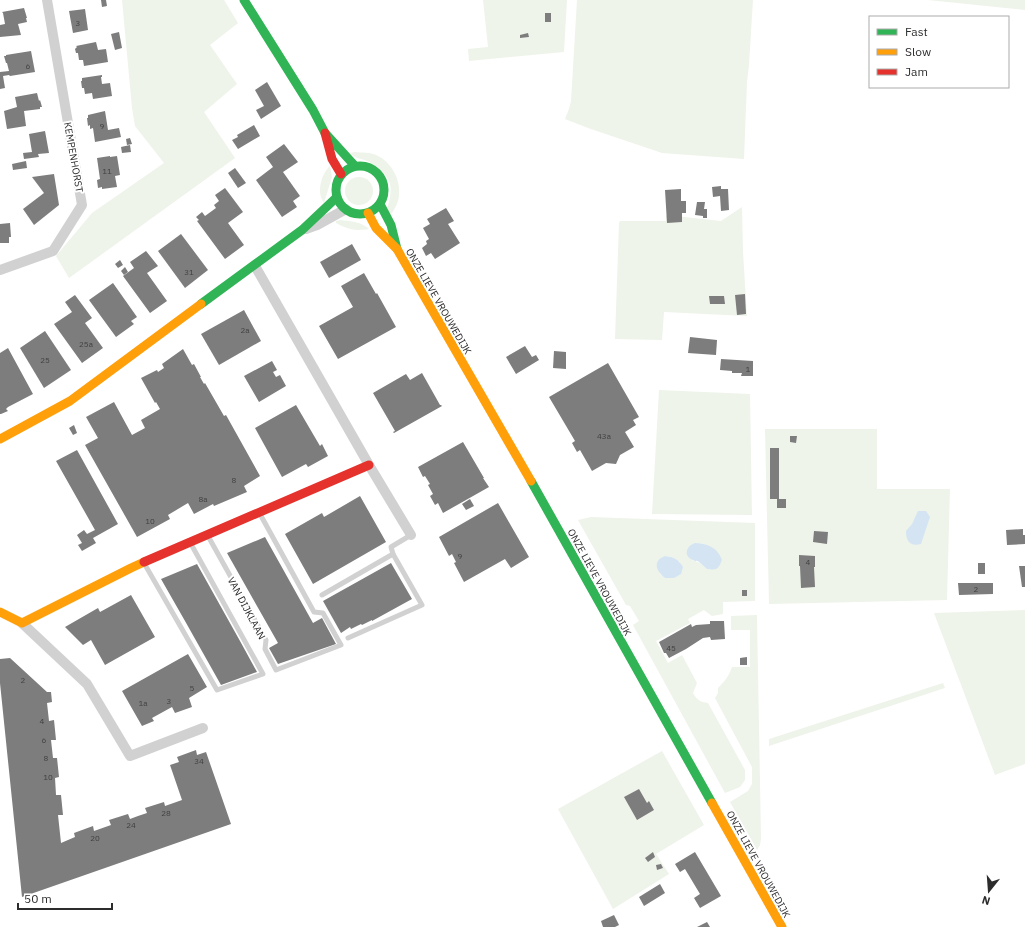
<svg xmlns="http://www.w3.org/2000/svg" width="1025" height="927" font-family="'IBM Plex Sans',sans-serif">
	<rect width="100%" height="100%" fill="#fff"/>
	<!-- green -->
	<g fill="#eef4ea" fill-rule="evenodd">
		<polygon points="122,0 224,0 238,23 210,45 237,84 204,112 235,158 69,278 56,256 92,213 164,163 135,126 132,108"/>
		<polygon points="483,0 567,0 564,52 469,61 468,49 488,47"/>
		<polygon points="577,0 753,0 749,65 747,82 744,159 662,153 588,128 565,119 569,109 571,101"/>
		<polygon points="928,0 1025,0 1025,10"/>
		<path d="M355 152C362 153 370 152 376 155 392 162 401 180 399 196 398 204 394 210 390 216L387 210C391 194 395 182 380 170 376 167 372 163 367 161 360 158 356 159 350 153Z"/>
		<path d="M330 166 332 177 324 203C316 193 321 174 330 166Z"/>
		<circle cx="359" cy="191" r="14"/>
		<polygon points="742,207 743,252 747,316 664,312 662,340 615,339 619,223 620,221 666,221 666,215 721,221"/>
		<path d="M340 220C350 221 362 222 369 229 355 231 349 230 336 223V221Z"/>
		<polygon points="659,390 750,394 752,515 652,514"/>
		<polygon points="765,429 877,429 877,489 950,489 947,600 769,604"/>
		<path d="M591 517 755 523V601L723 602V614L712 616 704 610 688 619 690 623 656 641 668 663 682 655 697 683 693 693C697 700 700 702 708 703L745 770V780L740 787 725 793 633 625 639 621 630 606 626 605 578 520ZM695 543 705 544 707 569 700 563 692 560ZM665 556 672 557 680 562 674 578H665L660 574Z"/>
		<polygon points="1025,610 1025,764 995,775 934,613"/>
		<path d="M757 615 761 839 760 845 757 850 730 802 748 791 752 784V767L715 698 718 693V688C725 681 729 676 732 667H750V630H731V616Z"/>
		<polygon points="943,683 945,688 769,746 769,739"/>
		<polygon points="662,751 704,825 656,854 669,874 613,909 558,809"/>
	</g>
	<!-- water -->
	<g fill="#d4e4f2">
		<path d="M918 511H926L930 517 921 544C910 547 906 541 906 531L912 524Z"/>
		<path d="M695 543C707 543 718 548 722 560 718 570 717 570 707 569 704 567 702 564 699 562 694 559 698 563 693 560 683 556 686 546 695 543Z"/>
		<path d="M665 556C674 557 678 559 683 567L681 574 674 578H665C656 571 652 561 665 556Z"/>
	</g>
	<!-- building -->
	<g fill="#7d7d7d">
		<polygon points="101,0 106,0 107,6 102,7"/>
		<polygon points="24,8 27,18 26,18 27,22 18,24 21,35 0,37 0,25 5,24 3,13 2,12"/>
		<polygon points="85,9 88,30 73,33 69,11"/>
		<rect x="545" y="13" width="6" height="9"/>
		<polygon points="119,32 122,48 115,50 111,34"/>
		<polygon points="528,33 529,37 520,38 520,35"/>
		<polygon points="96,42 98,50 106,49 108,62 84,66 83,60 79,60 78,53 76,53 75,49 77,47 76,46"/>
		<polygon points="31,51 35,72 10,76 9,75 3,76 5,88 0,89 0,72 9,71 7,63 6,63 4,56 6,56 6,55"/>
		<polygon points="102,75 102,77 101,77 102,84 110,83 112,96 93,99 92,93 85,94 84,88 82,88 81,81 82,81 82,78"/>
		<polygon points="267,82 281,106 261,119 256,110 264,106 255,90"/>
		<polygon points="37,93 39,101 40,100 42,107 40,107 40,109 24,111 26,126 7,129 4,111 17,107 15,97"/>
		<polygon points="105,111 108,130 119,128 121,137 95,142 93,128 90,129 90,125 88,126 87,118 88,118 88,115"/>
		<polygon points="254,125 260,136 238,149 232,140 238,137 237,135"/>
		<polygon points="45,131 49,153 38,154 39,157 24,159 23,153 32,152 29,134"/>
		<polygon points="130,138 132,144 127,145 126,139"/>
		<polygon points="284,144 298,162 283,172 300,196 293,201 297,207 282,217 256,180 273,167 266,157"/>
		<polygon points="130,145 131,152 122,153 121,147"/>
		<polygon points="110,156 110,157 117,156 120,175 115,176 117,187 102,189 102,187 98,188 97,180 100,179 97,158"/>
		<polygon points="26,161 27,168 13,170 12,164"/>
		<polygon points="235,168 246,183 238,188 228,173"/>
		<polygon points="54,174 59,205 34,225 23,209 44,193 32,177"/>
		<polygon points="721,186 721,189 728,189 729,210 721,211 720,196 713,197 712,187"/>
		<polygon points="225,188 243,212 228,223 244,245 225,259 197,221 199,220 196,217 202,212 205,216 216,208 214,205 219,201 215,195"/>
		<polygon points="681,189 681,201 686,201 686,213 682,213 682,222 667,223 665,190"/>
		<polygon points="697,202 705,202 704,209 707,209 707,218 703,218 703,216 695,215"/>
		<polygon points="446,208 454,221 448,224 460,243 435,259 431,253 426,256 422,248 427,244 426,241 429,239 423,228 430,224 427,219"/>
		<polygon points="10,223 11,237 9,237 9,243 0,243 0,224"/>
		<polygon points="181,234 208,270 185,288 158,251"/>
		<polygon points="352,244 361,260 329,278 320,262"/>
		<polygon points="146,251 158,266 147,273 167,301 150,313 123,276 134,268 130,262"/>
		<polygon points="120,260 123,265 118,268 115,264"/>
		<polygon points="125,267 128,272 124,275 121,271"/>
		<polygon points="364,273 376,294 377,293 396,327 338,359 319,326 353,307 341,286"/>
		<polygon points="113,283 137,317 131,321 134,324 116,337 89,300"/>
		<polygon points="745,294 746,314 737,315 735,295"/>
		<polygon points="75,295 92,318 85,323 103,348 82,363 54,324 72,312 65,302"/>
		<polygon points="709,296 724,296 725,304 710,304"/>
		<polygon points="244,310 261,341 219,365 201,334"/>
		<polygon points="45,331 71,370 44,388 20,348"/>
		<polygon points="690,337 717,340 716,355 688,353"/>
		<polygon points="525,346 532,357 536,355 539,360 516,374 506,357"/>
		<polygon points="8,348 33,394 8,407 6,409 8,411 1,414 0,414 0,353"/>
		<polygon points="183,349 192,365 194,364 201,377 200,377 204,384 205,383 224,416 226,415 260,476 244,486 247,492 214,506 213,504 194,514 188,503 168,515 170,519 137,537 85,445 98,438 86,417 114,402 132,435 145,428 141,420 160,409 156,402 155,403 141,378 157,370 158,372 164,368 162,364"/>
		<polygon points="554,351 566,352 566,369 553,368"/>
		<polygon points="721,359 753,361 753,376 741,376 742,373 732,373 732,371 720,370"/>
		<polygon points="272,361 277,370 273,372 276,377 280,375 286,386 259,402 244,376"/>
		<polygon points="608,363 639,417 633,420 636,425 625,432 634,447 620,455 616,464 606,463 592,471 580,450 577,452 572,443 575,441 549,397"/>
		<polygon points="422,373 440,405 441,405 442,406 394,433 393,432 395,431 373,393 406,374 410,380"/>
		<polygon points="296,405 320,446 322,444 328,456 308,467 306,464 282,477 255,428"/>
		<polygon points="74,425 77,433 73,435 69,428"/>
		<polygon points="790,436 797,436 796,443 790,442"/>
		<polygon points="463,442 484,478 483,478 489,487 443,513 438,503 435,505 430,496 433,494 428,485 430,484 425,476 423,477 418,467"/>
		<polygon points="770,448 779,448 779,499 786,499 786,508 777,508 777,499 770,499"/>
		<polygon points="77,450 118,524 93,538 96,543 82,551 78,545 82,543 77,535 84,530 87,534 95,530 56,461"/>
		<polygon points="360,496 386,542 313,584 285,534 322,513 324,517"/>
		<polygon points="470,499 474,506 466,510 462,504"/>
		<polygon points="498,503 529,557 511,568 505,559 464,582 454,563 456,562 452,554 449,556 439,537"/>
		<polygon points="1023,529 1023,535 1025,535 1025,544 1007,545 1006,530"/>
		<polygon points="814,531 828,532 827,544 813,542"/>
		<polygon points="265,537 313,623 322,618 336,644 278,664 269,648 278,643 227,553"/>
		<polygon points="799,555 815,556 815,567 814,567 815,587 801,588 800,566 799,566"/>
		<polygon points="391,563 412,599 372,621 372,620 362,625 361,624 351,629 350,627 341,633 323,601"/>
		<rect x="978" y="563" width="7" height="11"/>
		<polygon points="197,564 240,641 257,672 221,685 185,621 161,579"/>
		<polygon points="1019,566 1025,566 1025,587 1022,587"/>
		<polygon points="958,583 993,583 993,594 959,595"/>
		<rect x="742" y="590" width="5" height="6"/>
		<polygon points="131,595 155,637 105,665 91,640 83,645 65,627 98,608 100,612"/>
		<polygon points="710,621 724,621 725,639 711,640 710,637 703,638 686,649 669,658 666,653 664,653 659,642 691,624 692,627 696,625 710,624"/>
		<polygon points="188,654 207,687 189,698 192,707 175,713 172,707 152,718 154,721 142,726 122,691"/>
		<polygon points="747,657 747,665 740,665 740,658"/>
		<polygon points="10,658 47,692 51,692 52,702 47,703 49,721 54,720 56,740 51,740 53,758 57,758 59,777 55,778 56,795 61,795 63,815 58,815 61,843 75,837 74,833 93,826 94,831 111,825 109,820 128,814 130,819 138,816 147,813 145,808 164,802 165,806 182,800 170,765 179,762 177,757 196,750 197,755 206,752 231,824 22,897 0,683 0,659"/>
		<polygon points="639,789 647,803 649,801 654,810 637,820 624,797"/>
		<polygon points="653,852 655,857 648,862 645,858"/>
		<polygon points="695,852 721,896 700,908 694,898 700,894 685,869 680,872 675,864"/>
		<polygon points="661,864 663,868 657,870 656,865"/>
		<polygon points="660,884 665,893 644,906 639,897"/>
		<polygon points="614,915 619,925 615,927 603,927 601,921"/>
		<polygon points="707,922 710,927 697,927"/>
	</g>
	<g fill="none" stroke-linecap="round" stroke-linejoin="round">
		<!-- lane -->
		<g stroke="#d1d1d1" stroke-width="5">
			<polyline points="208,536 266,640 265,649 276,670 341,645 323,613 314,612 260,514"/>
			<polyline points="144,563 217,690 263,674 191,544"/>
			<polyline points="322,595 393,554"/>
			<polyline points="348,638 422,605 393,554 391,547 411,535"/>
		</g>
		<!-- street -->
		<g stroke="#d1d1d1" stroke-width="10">
			<polyline points="306,229 317,225 346,209"/>
			<polyline points="255,266 369,465 411,535"/>
			<polyline points="0,270 53,251 82,205 47,0"/>
			<polyline points="22,623 87,684 130,756 203,728"/>
		</g>
		<!-- fast -->
		<g stroke="#30b455" stroke-width="9">
			<polyline points="244,0 313,110 325,133 355,166"/>
			<circle cx="360" cy="190" r="24"/>
			<polyline points="380,204 391,225 397,249"/>
			<polyline points="201,304 302,230 337,197"/>
			<polyline points="531,481 712,803"/>
		</g>
		<!-- slow -->
		<g stroke="#ff9f0a" stroke-width="9">
			<polyline points="368,213 376,228 397,249 531,481"/>
			<polyline points="0,439 70,401 201,304"/>
			<polyline points="0,612 22,623 131,568 144,562"/>
			<polyline points="712,803 782,927"/>
		</g>
		<!-- jam -->
		<g stroke="#e5322d" stroke-width="9">
			<polyline points="325,133 332,159 341,174"/>
			<polyline points="144,562 369,465"/>
		</g>
	</g>
	<g text-anchor="middle" stroke-width="4" stroke-linejoin="round" paint-order="stroke">
		<!-- number labels -->
		<g font-size="8" fill="#404040">
			<text x="78" y="26">3</text>
			<text x="28" y="69">6</text>
			<text x="102" y="129">9</text>
			<text x="107" y="174">11</text>
			<text x="189" y="275">31</text>
			<text x="245" y="333">2a</text>
			<text x="86" y="347">25a</text>
			<text x="45" y="363">25</text>
			<text x="748" y="372">1</text>
			<text x="604" y="439">43a</text>
			<text x="234" y="483">8</text>
			<text x="203" y="502">8a</text>
			<text x="150" y="524">10</text>
			<text x="460" y="559">9</text>
			<text x="808" y="565">4</text>
			<text x="976" y="592">2</text>
			<text x="671" y="651">45</text>
			<text x="23" y="683">2</text>
			<text x="192" y="691">5</text>
			<text x="169" y="704">3</text>
			<text x="143" y="706">1a</text>
			<text x="42" y="724">4</text>
			<text x="44" y="743">6</text>
			<text x="46" y="761">8</text>
			<text x="199" y="764">34</text>
			<text x="48" y="780">10</text>
			<text x="166" y="816">28</text>
			<text x="131" y="828">24</text>
			<text x="95" y="841">20</text>
		</g>
		<!-- street labels -->
		<g font-size="10" fill="#2c2c2c" stroke="#fff">
			<text transform="translate(74 157) rotate(80)" y="4">KEMPENHORST</text>
			<text transform="translate(439 301) rotate(60)" y="4">ONZE LIEVE VROUWEDIJK</text>
			<text transform="translate(600 582) rotate(61)" y="4">ONZE LIEVE VROUWEDIJK</text>
			<text transform="translate(247 608) rotate(62)" y="4">VAN DIJKLAAN</text>
			<text transform="translate(759 864) rotate(61)" y="4">ONZE LIEVE VROUWEDIJK</text>
		</g>
	</g>
	<!-- legend -->
	<rect x="869" y="16" width="140" height="72" fill="#ffffff" stroke="#ababab"/>
	<rect x="877" y="29" width="20" height="6" fill="#30b455" stroke="#ababab"/>
	<text x="905" y="36" font-size="12" fill="#2c2c2c">Fast</text>
	<rect x="877" y="49" width="20" height="6" fill="#ff9f0a" stroke="#ababab"/>
	<text x="905" y="56" font-size="12" fill="#2c2c2c">Slow</text>
	<rect x="877" y="69" width="20" height="6" fill="#e5322d" stroke="#ababab"/>
	<text x="905" y="76" font-size="12" fill="#2c2c2c">Jam</text>
	<!-- north arrow -->
	<g transform="translate(989 891) rotate(197)" stroke="#ffffff" stroke-width="3" paint-order="stroke">
	<path d="M0-3L7 15L0 10L-7 15Z" fill="#2c2c2c"/>
	<text y="-6" font-size="11" font-weight="bold" text-anchor="middle" fill="#2c2c2c">N</text>
	</g>
	<!-- scale -->
	<path d="M18 903v6h94v-6" fill="none" stroke="#2c2c2c" stroke-width="2"/>
	<text x="24" y="903" font-size="12" fill="#2c2c2c" stroke="#ffffff" stroke-width="3" paint-order="stroke">50 m</text>
</svg>
